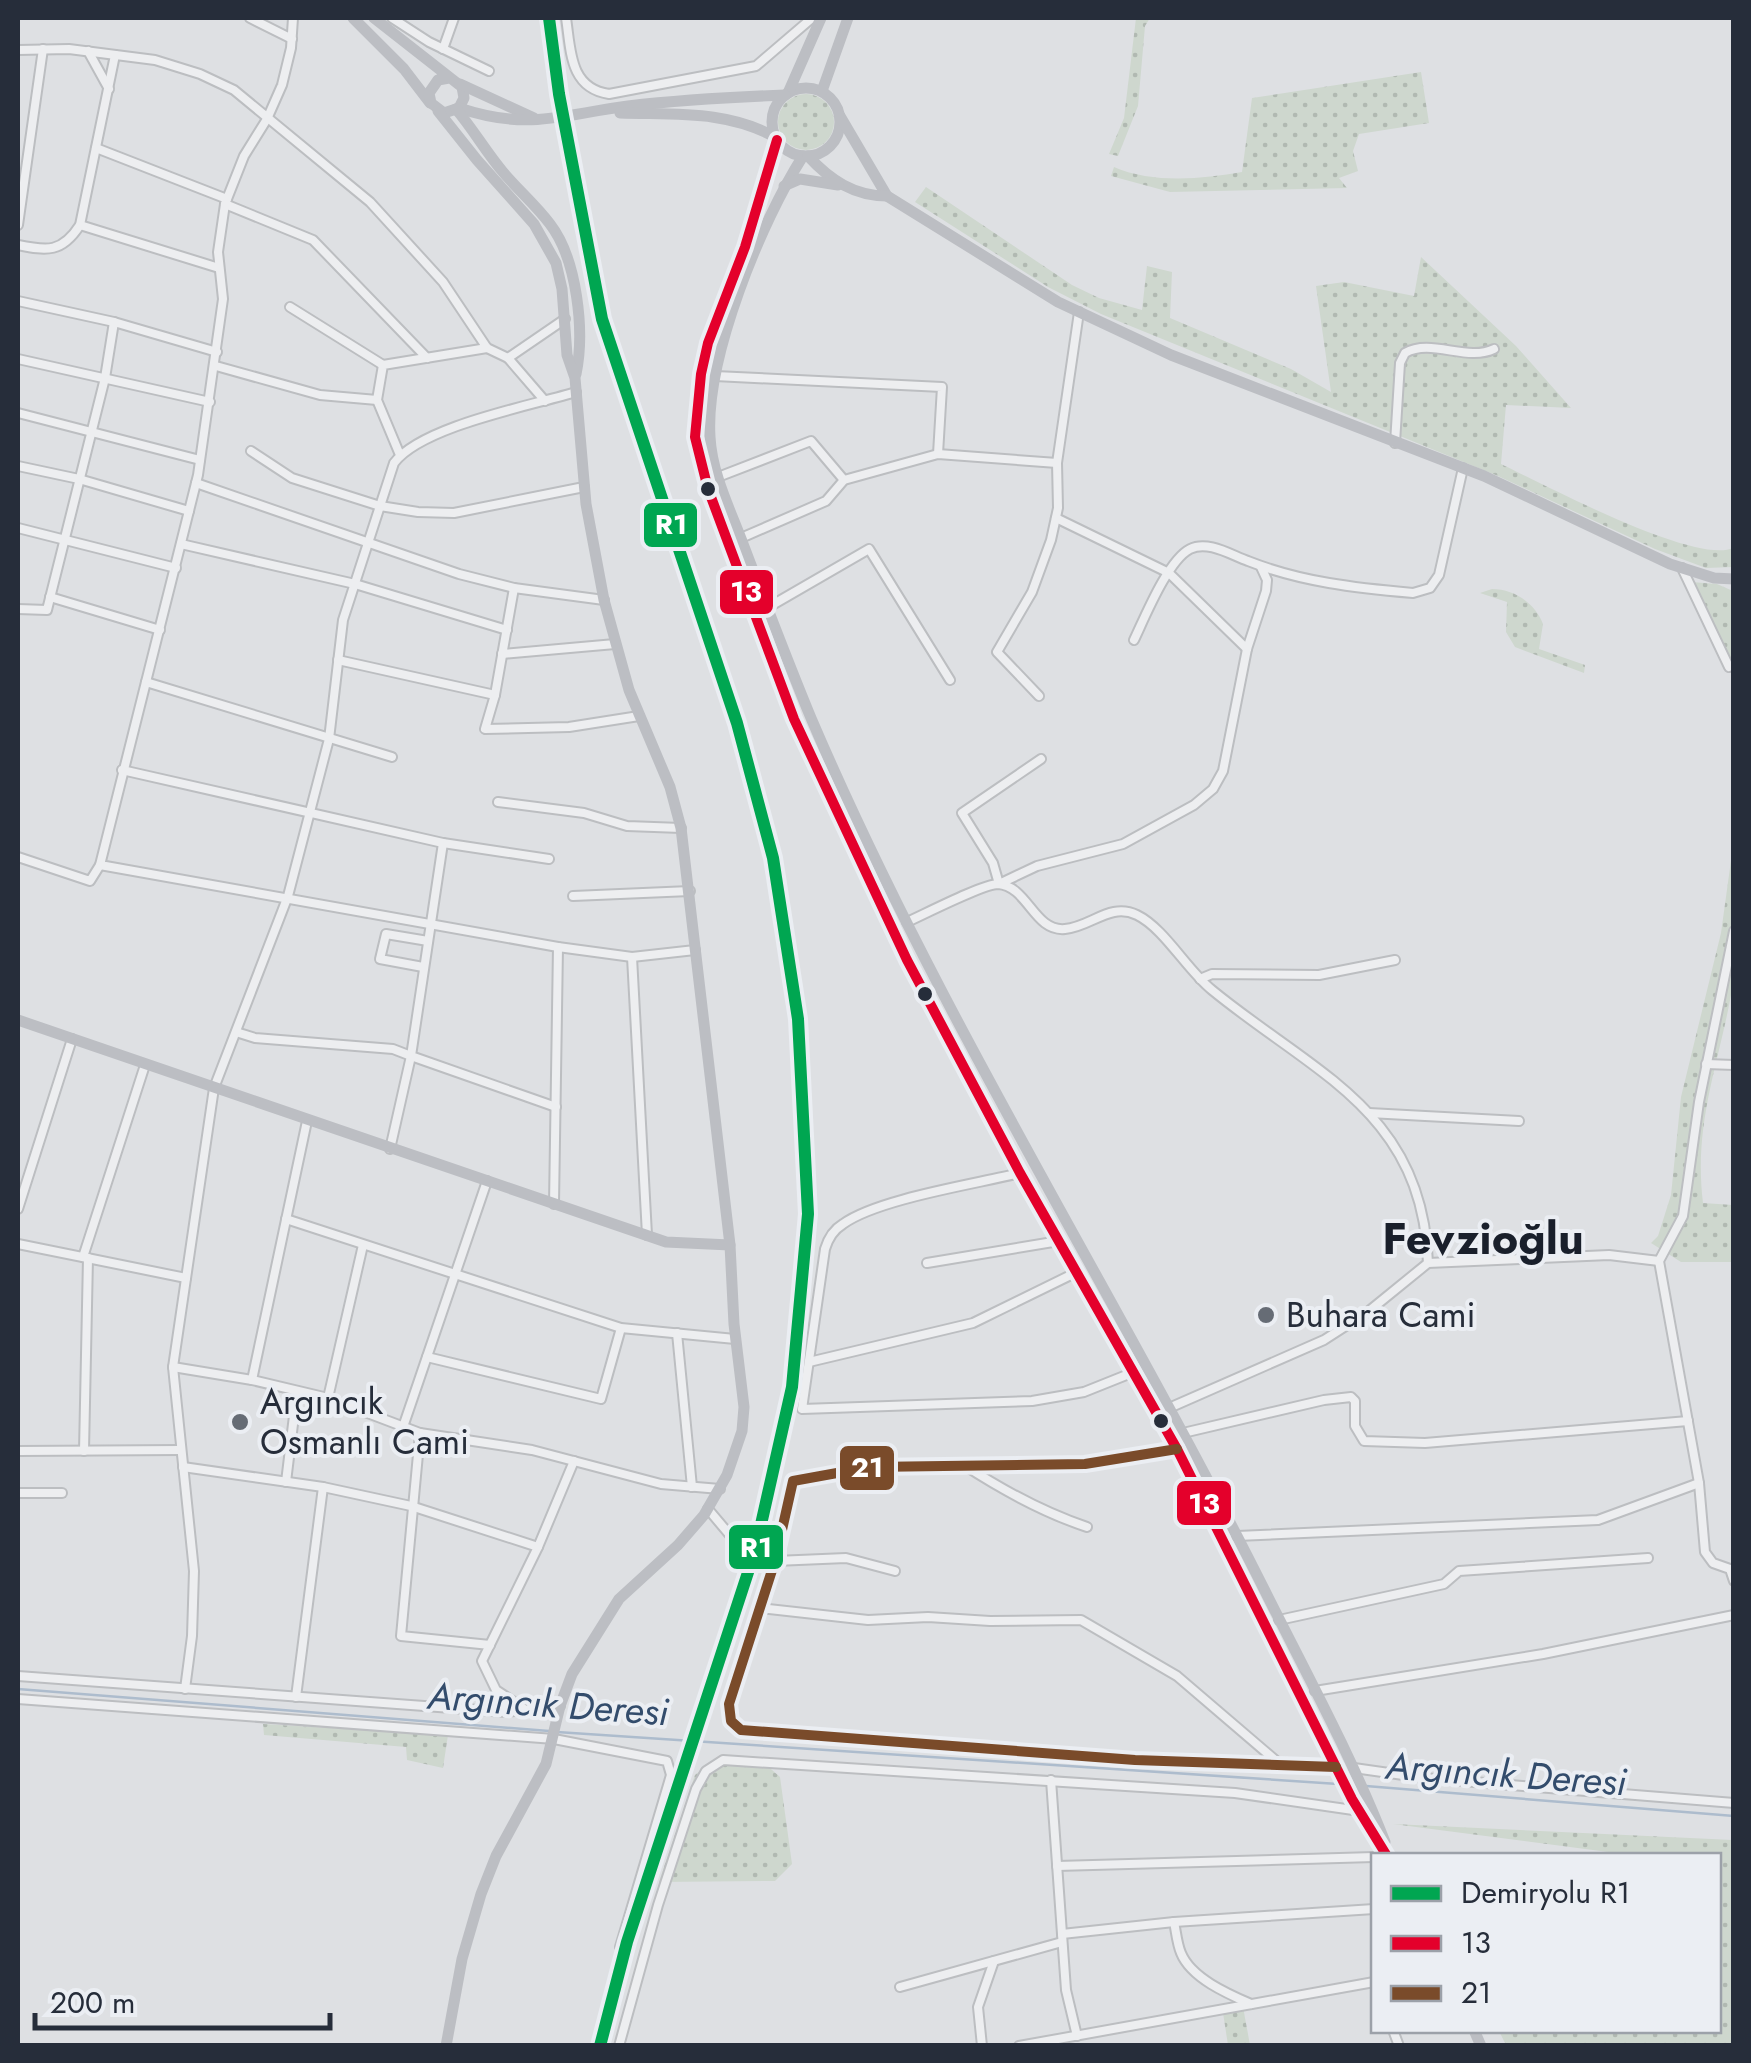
<svg xmlns="http://www.w3.org/2000/svg" width="1751" height="2063" font-family="Jost,sans-serif">
	<defs>
		<pattern id="grass-dots" width="8" height="8" patternUnits="userSpaceOnUse" patternTransform="scale(2.5)"><rect width="8" height="8" fill="#ced7ce"/><path d="M2 2h.1M6 6h.1" fill="none" stroke="#b1b9b2" stroke-width="1.8" stroke-linecap="round"/></pattern>
	</defs>
	<rect width="100%" height="100%" fill="#dee0e3"/>
	<!-- grass -->
	<g fill="url(#grass-dots)">
		<polygon points="1136,18 1150,18 1145,26 1138,106 1118,156 1109,154 1124,118"/>
		<path d="M1421 72 1429 123 1359 134 1353 151 1358 171 1339 178 1347 188 1170 192 1111 176 1114 167C1153 184 1202 179 1242 172L1252 98Z"/>
		<circle cx="806" cy="122" r="28"/>
		<path d="M926 187 1072 285 1099 298 1142 310 1147 266 1172 272 1170 318 1291 369 1331 392 1316 286 1344 282 1414 296 1421 257 1516 346 1571 408 1506 405 1501 464C1543 484 1695 565 1733 548V567L1706 568 1655 549 1498 476 1101 314 1048 287 915 202Z"/>
		<polygon points="1691,582 1717,584 1733,591 1733,664"/>
		<path d="M1492 589C1514 589 1535 603 1543 624L1539 649 1585 665 1584 673 1515 647 1506 632 1507 602 1480 593Z"/>
		<path d="M1733 846C1733 888 1739 944 1733 984 1720 1062 1693 1122 1703 1203L1733 1205V1262H1681L1651 1243 1658 1236 1671 1195 1681 1097 1721 933Z"/>
		<polygon points="263,1724 448,1735 443,1768 407,1760 406,1747 264,1735"/>
		<polygon points="738,1757 763,1762 780,1777 792,1864 775,1881 659,1882 695,1775 711,1762"/>
		<polygon points="1393,1824 1733,1840 1733,2045 1506,2045 1499,2031 1718,2030 1718,1856 1631,1855"/>
		<polygon points="1243,2007 1250,2045 1228,2045 1223,2013"/>
	</g>
	<g fill="none" stroke-linecap="round" stroke-linejoin="round">
		<!-- stream -->
		<g stroke="#adbccd" stroke-width="2.5">
			<polyline points="18,1689 549,1731"/>
			<polyline points="557,1732 1338,1784"/>
			<polyline points="1366,1786 1734,1816"/>
		</g>
		<!-- street-tunnel -->
		<polyline stroke="#b9bcc1" stroke-width="8" stroke-dasharray="8 4" stroke-linecap="butt" points="745,1553 775,1561"/>
		<!-- street casing -->
		<g stroke="#bcbec1" stroke-width="12">
			<g id="street">
				<polyline points="250,18 292,39"/>
				<polyline points="293,18 291,48 282,85 267,119 244,156 225,204 218,252 223,299 198,475 100,865 558,947 632,957 695,950"/>
				<polyline points="392,18 429,42 489,71"/>
				<path d="M566 18C571 50 569 88 609 94L756 66 812 18"/>
				<polyline points="443,49 454,18"/>
				<polyline points="18,50 69,49 155,60 200,74 234,90 370,202 443,282 487,348 508,358 545,401"/>
				<polyline points="88,51 109,89"/>
				<polyline points="96,148 227,199"/>
				<polyline points="225,204 313,240 427,358"/>
				<polyline points="18,225 43,49"/>
				<polyline points="80,225 219,268"/>
				<path d="M18 245C47 251 62 253 80 225L115 55"/>
				<polyline points="18,301 114,322 217,352"/>
				<polyline points="290,307 383,365"/>
				<polyline points="508,358 565,319"/>
				<polyline points="18,359 210,402"/>
				<polyline points="216,366 320,395 377,400"/>
				<polyline points="715,376 942,387 938,454"/>
				<polyline points="18,413 200,460"/>
				<path d="M1395 443 1400 363 1405 353C1431 338 1467 362 1494 349"/>
				<polyline points="251,451 292,478 380,506 418,512 454,513 584,487"/>
				<polyline points="400,455 377,400 383,365 487,348"/>
				<polyline points="18,466 79,479 189,511"/>
				<polyline points="718,477 811,441 844,480"/>
				<polyline points="196,483 459,574 514,588 604,600"/>
				<polyline points="1056,518 1169,573 1247,649"/>
				<polyline points="18,528 176,568"/>
				<polyline points="741,538 826,501 844,480 938,454 1057,463"/>
				<polyline points="181,544 355,584 507,630"/>
				<polyline points="1682,568 1729,667"/>
				<polyline points="514,588 495,695 485,729 569,727 639,716"/>
				<polyline points="50,597 160,630"/>
				<polyline points="767,608 869,549 950,680"/>
				<polyline points="18,609 47,610 105,378 114,322"/>
				<path d="M1134 640C1145 617 1168 560 1190 549 1208 540 1231 555 1248 561 1301 582 1356 588 1413 593L1430 588 1439 575 1463 468"/>
				<polyline points="502,654 615,644"/>
				<polyline points="338,660 495,695"/>
				<polyline points="146,682 392,757"/>
				<polyline points="1039,696 997,652 1032,592 1051,540 1058,508 1057,463 1079,312"/>
				<polyline points="1041,759 962,813 993,863 999,884 1037,866 1123,844 1194,805 1213,789 1223,771 1247,649 1266,591 1267,580 1261,567"/>
				<polyline points="122,770 443,843 549,859"/>
				<polyline points="498,802 584,813 627,826 681,828"/>
				<polyline points="443,843 411,1056 556,1107"/>
				<polyline points="18,857 90,881 100,865"/>
				<polyline points="573,896 690,891"/>
				<path d="M907 922C925 914 983 884 998 884 1028 886 1034 932 1065 929 1091 927 1110 902 1137 915 1164 928 1187 970 1212 990 1313 1073 1423 1111 1428 1263"/>
				<polyline points="1734,931 1699,1102 1683,1216 1659,1261 1699,1483 1705,1552 1713,1563 1730,1569 1734,1581"/>
				<polyline points="632,957 647,1235"/>
				<polyline points="423,967 380,959 386,934 428,941"/>
				<polyline points="1200,979 1212,974 1319,975 1395,960"/>
				<polyline points="236,1032 255,1038 393,1049 411,1056 390,1149"/>
				<polyline points="1706,1064 1734,1065"/>
				<polyline points="1369,1113 1519,1121"/>
				<path d="M1020 1173C976 1184 877 1199 843 1224 833 1230 828 1239 825 1249L802 1409 1032 1401 1084 1392 1134 1372"/>
				<polyline points="554,1204 558,947"/>
				<polyline points="18,1209 72,1039"/>
				<polyline points="286,1219 621,1328 735,1339"/>
				<polyline points="18,1244 186,1278"/>
				<polyline points="83,1257 145,1065"/>
				<polyline points="927,1263 1059,1241"/>
				<polyline points="677,1333 692,1487"/>
				<polyline points="427,1357 601,1399 621,1328"/>
				<polyline points="809,1362 973,1323 1077,1272"/>
				<polyline points="173,1367 252,1380 328,1398 420,1433 532,1450 661,1484 720,1489"/>
				<polyline points="252,1380 307,1121"/>
				<polyline points="328,1398 363,1245"/>
				<polyline points="1169,1408 1324,1340 1369,1311 1428,1263 1609,1255 1659,1261"/>
				<polyline points="403,1427 487,1181"/>
				<polyline points="420,1433 401,1636 490,1645"/>
				<polyline points="1183,1433 1324,1400 1351,1397 1355,1401 1355,1426 1364,1441 1425,1443 1688,1421"/>
				<polyline points="1177,1449 1085,1464 870,1467 793,1481 775,1561 729,1704 731,1721 741,1730 1135,1760 1336,1767"/>
				<polyline points="18,1451 181,1450"/>
				<polyline points="84,1451 88,1258"/>
				<path d="M964 1465C1004 1491 1042 1512 1087 1527"/>
				<polyline points="183,1467 323,1487 411,1506 538,1547"/>
				<polyline points="286,1482 297,1391"/>
				<polyline points="18,1493 62,1493"/>
				<polyline points="708,1509 745,1553"/>
				<polyline points="1237,1536 1598,1520 1699,1483"/>
				<polyline points="775,1561 846,1558 895,1571"/>
				<polyline points="760,1608 868,1620 928,1617 990,1621 1081,1620 1177,1676 1281,1765"/>
				<polyline points="1279,1620 1444,1584 1459,1571 1648,1558"/>
				<polyline points="18,1676 506,1712 560,1706"/>
				<path d="M185 1689 192 1636 194 1571 173 1367 214 1088 288 896 329 739 343 620 394 463C422 426 530 406 576 392"/>
				<polyline points="1315,1691 1543,1654 1734,1615"/>
				<polyline points="296,1697 323,1487"/>
				<polyline points="18,1699 554,1739 667,1761 671,1775 620,1947"/>
				<polyline points="523,1708 496,1690 482,1661 538,1547 574,1461"/>
				<polyline points="1354,1768 1424,1778 1734,1803"/>
				<polyline points="1051,1780 1066,1990 1077,2036"/>
				<polyline points="1057,1866 1374,1857"/>
				<path d="M1174 1922C1176 1931 1177 1944 1181 1953 1191 1978 1228 1994 1251 2004"/>
				<polyline points="1062,1934 1174,1922 1374,1909"/>
				<polyline points="900,1987 1062,1942"/>
				<polyline points="1393,2030 1399,2046"/>
				<polyline points="619,2046 658,1905 696,1789 706,1771 723,1760 1235,1793 1360,1811"/>
				<polyline points="982,2046 978,2007 994,1961"/>
				<polyline points="1019,2046 1374,1982"/>
			</g>
		</g>
		<!-- street -->
		<use href="#street" stroke="#edeef0" stroke-width="8"/>
		<!-- secondary -->
		<g stroke="#bcbec3" stroke-width="11">
			<polyline points="353,18 404,69 430,103"/>
			<polyline points="374,18 462,87 464,98 459,108 444,113 431,103 429,93 438,80 449,78"/>
			<polyline points="460,84 534,118"/>
			<circle cx="806" cy="122" r="34"/>
			<polyline points="822,91 848,18"/>
			<polyline points="788,93 821,18"/>
			<path d="M459 108C529 131 559 115 628 106 680 100 733 97 785 95"/>
			<path d="M456 109C473 129 486 152 503 172 518 190 536 205 550 224 577 259 585 331 576 374"/>
			<polyline points="438,111 477,160 534,224 556,263 562,289 567,355 575,378 586,504 604,600 629,690 670,787 681,828 730,1245 734,1324 744,1407 742,1431 727,1475 704,1515 678,1545 619,1599 572,1674 560,1706 546,1764 496,1856 481,1894 462,1959 446,2046"/>
			<path d="M620 113C675 115 726 110 775 137"/>
			<polyline points="840,116 887,196 1058,302 1171,355 1484,476 1670,564 1714,578 1734,579"/>
			<polyline points="777,140 745,247 708,343 701,374 695,437 708,489 794,719 907,960 1020,1173 1177,1449 1352,1799 1387,1856"/>
			<path d="M803 156C761 222 705 358 710 437 712 474 730 509 743 544 765 602 787 660 811 718 940 1020 1117 1296 1264 1589 1306 1673 1351 1755 1385 1842"/>
			<path d="M808 156C830 180 854 196 887 196"/>
			<polyline points="784,186 800,179 838,185"/>
			<polyline points="18,1020 666,1242 730,1245"/>
			<polyline points="1474,2030 1481,2046"/>
		</g>
		<!-- bus-1 casing -->
		<g stroke="#ebeef3" stroke-width="18">
			<polyline id="bus-1" points="777,140 745,247 708,343 701,374 695,437 708,489 794,719 907,960 1020,1173 1177,1449 1352,1799 1387,1856"/>
		</g>
		<!-- bus-2 casing -->
		<g stroke="#ebeef3" stroke-width="18">
			<polyline id="bus-2" points="1177,1449 1085,1464 870,1467 793,1481 775,1561 729,1704 731,1721 741,1730 1135,1760 1336,1767"/>
		</g>
		<!-- bus-1 -->
		<use href="#bus-1" stroke="#e4002b" stroke-width="10"/>
		<!-- bus-2 -->
		<use href="#bus-2" stroke="#7a4b2a" stroke-width="10"/>
		<!-- rail-1 casing -->
		<g stroke="#ebeef3" stroke-width="20">
			<polyline id="rail-1" points="549,18 559,94 602,319 737,723 773,858 798,1019 808,1214 792,1387 755,1551 627,1942 600,2046"/>
		</g>
		<!-- rail-1 -->
		<use href="#rail-1" stroke="#00a651" stroke-width="12"/>
	</g>
	<!-- markers -->
	<g fill="#262d3a" stroke="#ebeef3" stroke-width="4">
		<circle cx="708" cy="489" r="9"/>
		<circle cx="925" cy="994" r="9"/>
		<circle cx="1161" cy="1421" r="9"/>
	</g>
	<g fill="#666c75" stroke="#ebeef3" stroke-width="4">
		<circle cx="1266" cy="1315" r="10"/>
		<circle cx="240" cy="1422" r="10"/>
	</g>
	<g text-anchor="middle" stroke-width="8" stroke-linejoin="round" paint-order="stroke">
		<!-- poi labels -->
		<g font-size="35" fill="#262d3a" stroke="#ebeef3" text-anchor="start">
			<text x="1286" y="1327">Buhara Cami</text>
			<text x="260" y="1414">Argıncık<tspan x="260" dy="40">Osmanlı Cami</tspan></text>
		</g>
		<!-- water labels -->
		<g font-size="38" font-style="italic" fill="#334c6c" stroke="#ebeef3">
			<text transform="translate(548 1704) rotate(4)" y="13">Argıncık Deresi</text>
			<text transform="translate(1506 1774) rotate(4)" y="13">Argıncık Deresi</text>
		</g>
		<!-- district labels -->
		<g font-size="45" font-weight="bold" fill="#191f2b" stroke="#ebeef3">
			<text x="1483" y="1254">Fevzioğlu</text>
		</g>
	</g>
	<g stroke="#ebeef3" stroke-width="4">
		<rect x="642" y="501" width="57" height="48" rx="10" fill="#00a651"/>
		<rect x="718" y="568" width="57" height="48" rx="10" fill="#e4002b"/>
		<rect x="838" y="1444" width="58" height="48" rx="10" fill="#7a4b2a"/>
		<rect x="1175" y="1479" width="58" height="48" rx="10" fill="#e4002b"/>
		<rect x="727" y="1523" width="58" height="48" rx="10" fill="#00a651"/>
	</g>
	<g font-size="28" text-anchor="middle" font-weight="bold" fill="#fff">
		<text x="671" y="534">R1</text>
		<text x="746" y="601">13</text>
		<text x="867" y="1477">21</text>
		<text x="1204" y="1513">13</text>
		<text x="756" y="1557">R1</text>
	</g>
	<!-- border -->
	<rect width="1751" height="2063" fill="none" stroke="#262d3a" stroke-width="40"/>
	<!-- legend -->
	<rect x="1371" y="1853" width="350" height="180" fill="#ebeef3" stroke="#9ca1a9" stroke-width="2.5"/>
	<rect x="1391" y="1886" width="50" height="15" fill="#00a651" stroke="#9ca1a9" stroke-width="2.5"/>
	<text x="1461" y="1903" font-size="30" fill="#262d3a">Demiryolu R1</text>
	<rect x="1391" y="1936" width="50" height="15" fill="#e4002b" stroke="#9ca1a9" stroke-width="2.5"/>
	<text x="1461" y="1953" font-size="30" fill="#262d3a">13</text>
	<rect x="1391" y="1986" width="50" height="15" fill="#7a4b2a" stroke="#9ca1a9" stroke-width="2.5"/>
	<text x="1461" y="2003" font-size="30" fill="#262d3a">21</text>
	<!-- scale -->
	<path d="M35 2013v15h295v-15" fill="none" stroke="#262d3a" stroke-width="5"/>
	<text x="50" y="2013" font-size="30" fill="#262d3a" stroke="#ebeef3" stroke-width="8" paint-order="stroke">200 m</text>
</svg>
